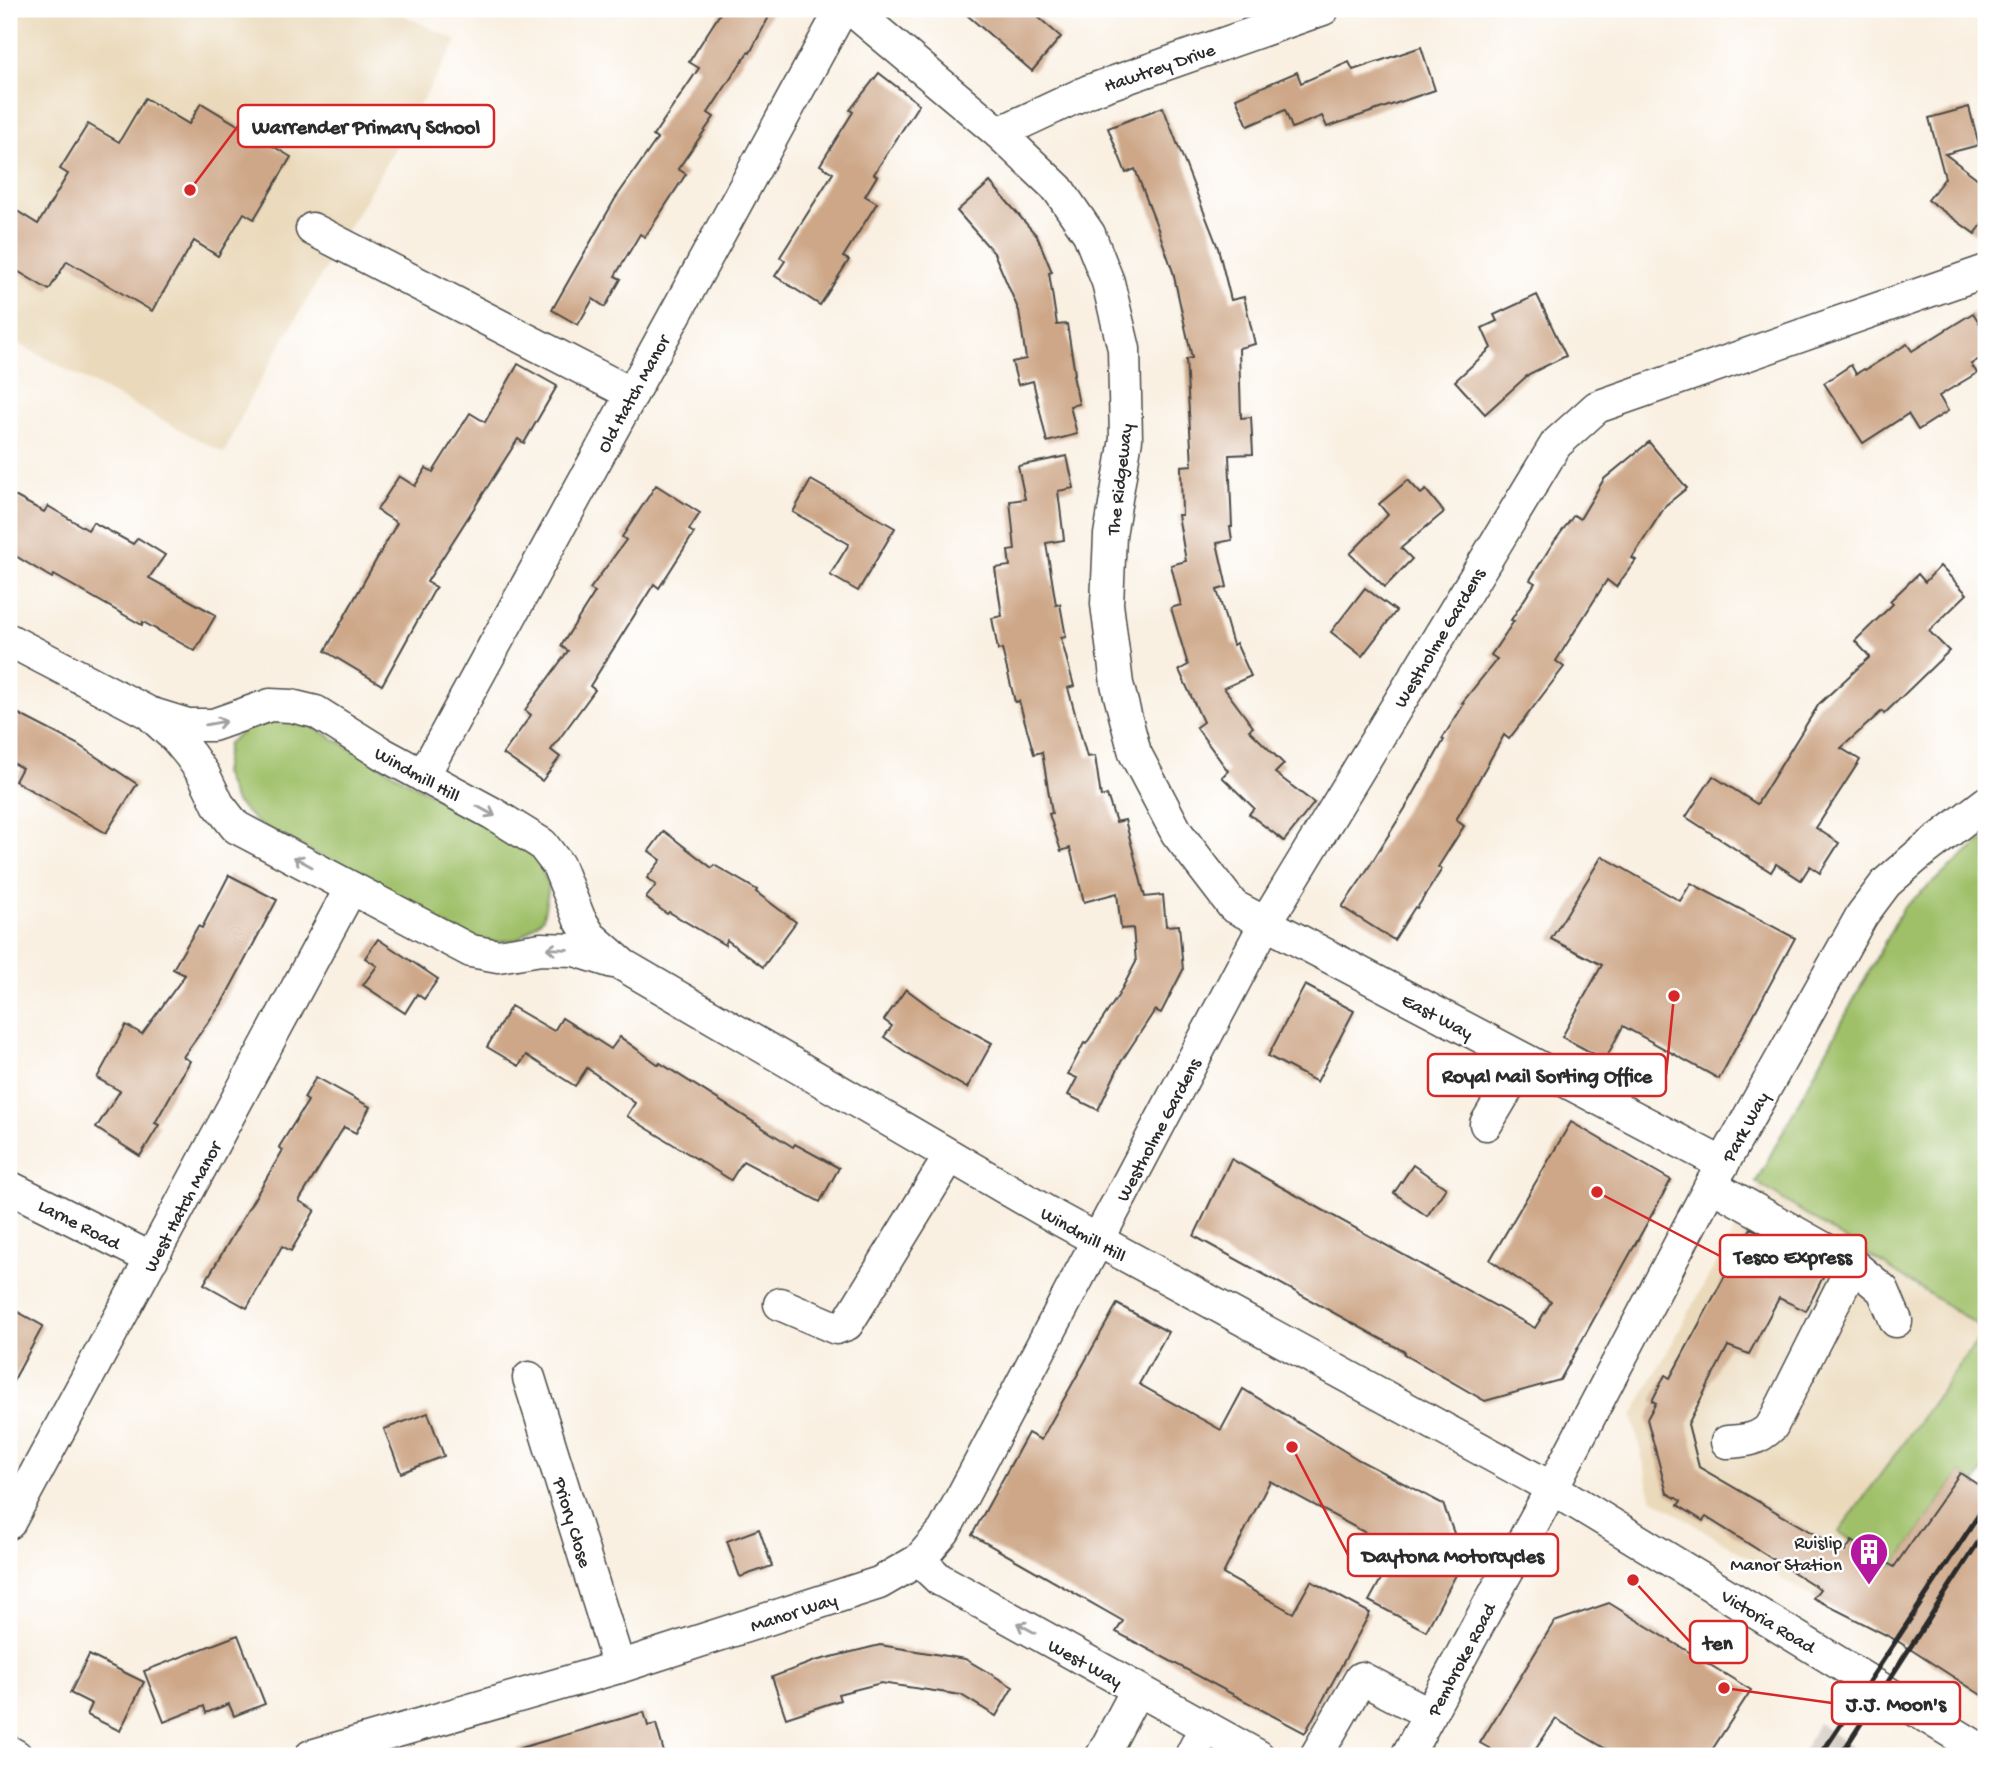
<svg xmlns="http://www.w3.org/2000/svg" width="1995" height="1765" font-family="'Gochi Hand',sans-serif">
	<rect width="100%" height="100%" fill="#fff"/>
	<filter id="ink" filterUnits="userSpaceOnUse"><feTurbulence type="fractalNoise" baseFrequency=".0143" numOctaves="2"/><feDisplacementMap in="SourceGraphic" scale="14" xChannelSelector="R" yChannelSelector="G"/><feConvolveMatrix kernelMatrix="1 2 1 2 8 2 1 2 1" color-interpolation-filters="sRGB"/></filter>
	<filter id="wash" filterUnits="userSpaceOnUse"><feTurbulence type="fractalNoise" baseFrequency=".00686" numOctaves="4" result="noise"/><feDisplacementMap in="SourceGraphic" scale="28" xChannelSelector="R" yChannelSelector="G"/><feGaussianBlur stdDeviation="1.57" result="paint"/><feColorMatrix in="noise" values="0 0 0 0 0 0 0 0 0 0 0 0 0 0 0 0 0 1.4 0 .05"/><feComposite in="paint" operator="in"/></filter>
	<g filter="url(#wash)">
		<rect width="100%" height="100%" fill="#f9f0e2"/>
		<!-- built -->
		<g fill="#ead9ba">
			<polygon points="9,9 391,9 457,41 253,393 224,453 9,339"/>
			<polygon points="1759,1185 1776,1194 1986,1330 1839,1531 1852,1541 1813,1598 1652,1498 1632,1416"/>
		</g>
		<!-- industrial -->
		<polygon fill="#cac3b8" points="1818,1723 1857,1751 1853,1756 1801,1756"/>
		<!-- green -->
		<g fill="#9fc068" stroke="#65764a" stroke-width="2">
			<polygon points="287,717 310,725 535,854 549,886 543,918 519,939 480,944 256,822 234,800 223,773 228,743 254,723"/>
			<polygon points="1986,837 1986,1466 1976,1483 1960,1473 1894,1567 1839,1532 1985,1330 1756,1182 1903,908"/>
		</g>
		<g id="blocks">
			<!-- building -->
			<g fill="#cea788">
				<polygon points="723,9 773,9 750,53 748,52 708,113 714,117 678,169 686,174 645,237 640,234 615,276 621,279 605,307 593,299 578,325 552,310 615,199 657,139 653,136 699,68 689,62"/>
				<polygon points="960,9 1029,9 1061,37 1032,71"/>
				<polygon points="1421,47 1435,90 1327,127 1322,116 1292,128 1285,110 1248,126 1236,98 1297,72 1301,83 1349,62 1353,70"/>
				<polygon points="879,73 919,104 874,174 877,176 865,196 877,203 843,257 849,260 820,305 775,276 785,261 780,257 833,173 820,165 853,112 850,110"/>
				<polygon points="145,98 189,124 201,103 291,157 254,219 244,213 218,256 194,241 152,311 67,261 49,290 9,266 9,206 38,224 68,174 60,169 88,124 119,142"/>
				<polygon points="1163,107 1218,248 1231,300 1244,297 1255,344 1239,348 1241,418 1251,417 1253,454 1229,455 1232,527 1230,527 1232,540 1217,543 1227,587 1217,590 1233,645 1236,643 1251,676 1224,688 1253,727 1249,730 1284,764 1275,773 1314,803 1284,841 1249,814 1254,808 1222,777 1228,771 1196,727 1203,722 1179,670 1188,665 1171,608 1181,605 1171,565 1186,561 1178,515 1182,515 1181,466 1192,465 1186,359 1192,358 1173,272 1158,229 1135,169 1126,173 1108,128"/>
				<polygon points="1969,107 1979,145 1945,154 1986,185 1986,219 1975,234 1928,200 1945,178 1929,118"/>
				<polygon points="990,182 1037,236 1052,272 1049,273 1057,325 1067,324 1075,374 1073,375 1079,404 1070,406 1077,434 1047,442 1033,381 1018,385 1012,362 1026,359 1019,311 994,253 957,211"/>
				<polygon points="1537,295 1566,356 1529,374 1485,414 1455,381 1491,348 1482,328 1497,321 1494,315"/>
				<polygon points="1973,313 1986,333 1986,355 1971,364 1977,373 1939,396 1948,411 1918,430 1908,414 1863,443 1824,383 1851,365 1856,374 1864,369 1865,370 1907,344 1912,351"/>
				<polygon points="518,364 557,386 524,443 518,439 427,582 436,587 382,685 325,651 397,523 377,510 399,476 415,486 426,468 433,472 470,413 485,422"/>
				<polygon points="1649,442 1687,488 1666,505 1632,558 1636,560 1616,587 1607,580 1556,661 1564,667 1509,739 1504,735 1456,820 1464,826 1438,867 1442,869 1417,908 1415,907 1394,940 1342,907 1362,878 1409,802 1444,740 1442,739 1464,704 1462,703 1497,659 1491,655 1514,621 1511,620 1535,583 1530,580 1551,546 1574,515 1580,519 1604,479"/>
				<polygon points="1067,456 1074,488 1058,491 1064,540 1046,543 1056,605 1060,604 1066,637 1061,638 1074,686 1068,688 1087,757 1095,756 1101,797 1107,795 1116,822 1125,820 1145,897 1163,895 1166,926 1179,925 1183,970 1161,1013 1155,1010 1121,1062 1098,1110 1068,1095 1077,1078 1068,1074 1084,1043 1086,1044 1118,996 1136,962 1133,928 1121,929 1117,893 1084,902 1070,848 1061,851 1049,814 1052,813 1042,752 1034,754 1019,701 1015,702 1002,649 998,650 992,618 1002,616 995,568 1010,566 1008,551 1015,550 1010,501 1025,499 1018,466"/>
				<polygon points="811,480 895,528 858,591 830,575 849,544 793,512"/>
				<polygon points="1408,480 1421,494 1426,490 1444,512 1401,548 1412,559 1385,587 1350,554 1388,515 1379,504"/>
				<polygon points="656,485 700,513 689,530 694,533 659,588 654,584 590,686 595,690 551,750 560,757 542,781 503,754 531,715 525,710 568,651 561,646 595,592 590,589 626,540 622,537"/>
				<polygon points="9,493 44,512 48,506 88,530 93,522 133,544 138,538 165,555 149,578 216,615 195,651 143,622 142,625 54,575 52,578 9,552"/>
				<polygon points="1940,566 1967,594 1929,631 1949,651 1884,714 1882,711 1841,748 1860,760 1816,828 1839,843 1820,873 1810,866 1801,880 1776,864 1771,872 1686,817 1713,776 1757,804 1819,704 1870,657 1855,641 1893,604 1890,601 1918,574 1925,582"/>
				<polygon points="1365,588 1396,611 1362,656 1331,632"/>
				<polygon points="9,709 77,744 137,784 106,833 15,781 22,768 9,761"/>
				<polygon points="664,831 712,868 714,865 757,890 756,892 796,922 763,967 727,940 725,945 669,912 667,914 646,898 656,885 647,878 661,860 649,851"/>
				<polygon points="1602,856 1680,901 1691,883 1795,938 1719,1079 1623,1026 1605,1060 1562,1037 1602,965 1551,939"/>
				<polygon points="229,875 277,900 222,1003 183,1057 190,1061 155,1123 159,1125 140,1156 96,1128 120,1091 97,1078 126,1025 142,1034 185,975 173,969 198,926 202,928"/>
				<polygon points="378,939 438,979 424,999 417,994 405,1013 363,985 377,966 365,958"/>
				<polygon points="1305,985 1354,1011 1317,1082 1268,1056"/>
				<polygon points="906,989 941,1015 992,1043 967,1088 910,1055 884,1037 892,1026 884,1020"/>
				<polygon points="511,1006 554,1031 562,1018 611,1049 620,1037 659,1065 660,1063 793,1147 795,1144 839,1168 820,1202 743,1161 731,1180 627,1116 635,1103 587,1068 575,1086 526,1055 519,1066 487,1047"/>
				<polygon points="316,1077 370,1107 356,1133 344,1127 299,1201 315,1210 291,1251 282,1246 247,1308 204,1284 283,1150 279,1147 308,1101 304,1098"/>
				<polygon points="1571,1122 1671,1180 1560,1380 1485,1401 1404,1354 1405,1352 1194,1236 1231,1159 1535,1328 1551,1302 1490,1260"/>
				<polygon points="1413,1165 1446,1188 1427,1216 1394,1193"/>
				<polygon points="1751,1228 1826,1271 1806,1311 1779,1298 1749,1354 1728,1346 1688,1424 1699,1467 1845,1552 1852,1541 1894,1567 1960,1473 1986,1490 1986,1698 1896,1640 1813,1598 1820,1589 1706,1517 1703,1521 1678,1505 1681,1501 1667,1493 1647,1419 1656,1403 1652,1401 1665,1375 1670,1378 1727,1272 1723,1270 1738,1242 1742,1244"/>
				<polygon points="1117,1304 1168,1332 1139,1384 1221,1430 1243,1389 1359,1460 1443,1504 1464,1560 1426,1631 1369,1601 1397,1550 1270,1481 1223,1574 1293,1613 1311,1581 1370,1613 1305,1733 1116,1632 1123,1621 972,1535 1028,1433 1041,1440"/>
				<polygon points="9,1307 43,1326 9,1389"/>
				<polygon points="428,1413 444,1456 401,1473 384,1429"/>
				<polygon points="759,1529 772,1566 740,1577 727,1541"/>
				<polygon points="1609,1603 1751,1690 1708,1756 1618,1756 1556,1719 1531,1756 1503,1756 1480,1743 1554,1622"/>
				<polygon points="238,1635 265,1704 234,1716 229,1704 206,1713 204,1706 164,1722 144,1671"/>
				<polygon points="880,1645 965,1659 1013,1687 996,1716 961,1695 881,1683 838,1694 840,1700 786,1718 772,1677 815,1661"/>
				<polygon points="89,1655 144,1682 120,1731 87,1715 92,1704 70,1693"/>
				<polygon points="644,1712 648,1726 656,1724 665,1756 518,1756 517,1749"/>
			</g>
		</g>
	</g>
	<g filter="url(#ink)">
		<use href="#blocks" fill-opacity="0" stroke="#4a4946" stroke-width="2"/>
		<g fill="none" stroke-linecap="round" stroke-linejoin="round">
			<!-- minor casing -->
			<g stroke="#4a4946" stroke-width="35">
				<g id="minor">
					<polyline points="851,9 999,133 1058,189 1089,234 1108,282 1124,349 1126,439 1110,535 1107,604 1117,684 1135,753 1177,833 1233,906 1723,1164"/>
					<polyline points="999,133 1089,91 1323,9"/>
					<polyline points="312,229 632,394"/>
					<polyline points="9,640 149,713 188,725 213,725 270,705 291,706 316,712 383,754 492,813 542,844 558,865 579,918 590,936 623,965 1057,1218 1552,1488 1986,1753"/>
					<polyline points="153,717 176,738 190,755 204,775 218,804 236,827 471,951 498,956 541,949 575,950 613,962"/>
					<polyline points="423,776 842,9"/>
					<polyline points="1486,1124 1524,1060"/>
					<polyline points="1711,1185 1853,1265 1883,1290 1896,1321"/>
					<polyline points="9,1187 152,1259"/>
					<polyline points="780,1304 836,1328 847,1324 950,1156"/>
					<polyline points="529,1378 619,1667"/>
					<path d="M1727 1442C1746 1441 1758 1440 1772 1426L1853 1265"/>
					<polyline points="9,1523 351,888"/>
					<polyline points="919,1560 939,1579 1258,1756"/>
					<polyline points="9,1752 16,1756"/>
					<polyline points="311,1756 619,1667 879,1583 919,1560 944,1531 1265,924 1556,444 1597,407 1986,271"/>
					<polyline points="1102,1756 1137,1690"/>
					<polyline points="1191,1756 1205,1728"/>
					<polyline points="1316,1756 1361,1678 1430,1714"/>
					<polyline points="1407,1756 1552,1488 1711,1185 1862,915 1886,883 1917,856 1986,803"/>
				</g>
			</g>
			<!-- minor -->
			<use href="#minor" stroke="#fff" stroke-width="32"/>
			<!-- rail -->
			<g stroke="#2b2b2b" stroke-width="5">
				<polyline points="1820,1756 1986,1504"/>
				<polyline points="1840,1756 1986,1530"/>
			</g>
		</g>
		<!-- one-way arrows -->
		<defs><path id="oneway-shaft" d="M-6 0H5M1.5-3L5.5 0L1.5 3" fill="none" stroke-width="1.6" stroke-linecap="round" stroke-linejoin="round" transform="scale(1.75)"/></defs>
		<g stroke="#a0a0a0">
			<use href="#oneway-shaft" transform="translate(216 723) rotate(-10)"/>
			<use href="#oneway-shaft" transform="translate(486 811) rotate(29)"/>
			<use href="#oneway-shaft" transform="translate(303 862) rotate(-151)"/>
			<use href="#oneway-shaft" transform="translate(557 949) rotate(-178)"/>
			<use href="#oneway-shaft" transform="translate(1026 1628) rotate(-151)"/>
		</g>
	</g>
	<!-- icons -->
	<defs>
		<g id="building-pin" transform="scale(2.0125)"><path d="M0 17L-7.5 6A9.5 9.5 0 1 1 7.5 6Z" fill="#b5179e" stroke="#fff"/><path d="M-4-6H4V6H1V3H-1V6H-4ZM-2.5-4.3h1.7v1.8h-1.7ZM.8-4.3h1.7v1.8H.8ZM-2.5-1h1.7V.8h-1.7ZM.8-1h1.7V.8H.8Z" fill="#fff"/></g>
	</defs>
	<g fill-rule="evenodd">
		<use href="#building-pin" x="1869" y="1552"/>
	</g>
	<g text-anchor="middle" stroke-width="5" stroke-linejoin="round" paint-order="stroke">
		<!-- street labels -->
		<g font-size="19" fill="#2b2b2b" stroke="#fff">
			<text transform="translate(1159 66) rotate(-19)" y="7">Hawtrey Drive</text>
			<text transform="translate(632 393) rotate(-61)" y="7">Old Hatch Manor</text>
			<text transform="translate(1118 479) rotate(-83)" y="7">The Ridgeway</text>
			<text transform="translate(1438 637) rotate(-59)" y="7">Westholme Gardens</text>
			<text transform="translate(418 773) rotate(29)" y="7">Windmill Hill</text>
			<text transform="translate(1438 1015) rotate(28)" y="7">East Way</text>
			<text transform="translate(1744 1126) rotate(-61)" y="7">Park Way</text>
			<text transform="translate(1157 1129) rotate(-62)" y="7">Westholme Gardens</text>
			<text transform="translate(181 1206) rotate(-62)" y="7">West Hatch Manor</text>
			<text transform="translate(80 1223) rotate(27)" y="7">Larne Road</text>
			<text transform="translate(1084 1233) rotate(29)" y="7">Windmill Hill</text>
			<text transform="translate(574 1522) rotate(73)" y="7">Priory Close</text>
			<text transform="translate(793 1611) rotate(-18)" y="7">Manor Way</text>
			<text transform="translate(1769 1620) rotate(31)" y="7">Victoria Road</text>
			<text transform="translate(1460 1659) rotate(-62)" y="7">Pembroke Road</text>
			<text transform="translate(1086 1662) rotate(29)" y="7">West Way</text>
		</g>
		<!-- poi labels -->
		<g font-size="19" fill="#2b2b2b" stroke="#fff" text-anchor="end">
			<text x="1842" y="1548">Ruislip<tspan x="1842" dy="22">Manor Station</tspan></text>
		</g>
	</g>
	<!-- callouts -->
	<path fill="none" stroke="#d62828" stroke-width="2.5" d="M190 190L238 126M1674 996L1666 1075M1597 1192L1720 1256M1292 1447L1348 1555M1633 1580L1690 1642M1724 1688L1832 1703"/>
	<g fill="#d62828" stroke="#fff" stroke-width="2.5">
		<circle cx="190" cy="190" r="7"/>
		<circle cx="1674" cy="996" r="7"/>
		<circle cx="1597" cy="1192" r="7"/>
		<circle cx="1292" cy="1447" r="7"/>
		<circle cx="1633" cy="1580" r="7"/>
		<circle cx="1724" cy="1688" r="7"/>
	</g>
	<g fill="#fff" stroke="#d62828" stroke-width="2.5">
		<rect x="238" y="105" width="256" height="42" rx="7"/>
		<rect x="1428" y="1054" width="238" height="42" rx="7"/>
		<rect x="1720" y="1235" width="146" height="42" rx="7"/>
		<rect x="1348" y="1534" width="210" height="42" rx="7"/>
		<rect x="1690" y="1621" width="57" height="42" rx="7"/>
		<rect x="1832" y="1682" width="128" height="42" rx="7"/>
	</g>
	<g font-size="21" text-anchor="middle" font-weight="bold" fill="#2b2b2b">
		<text x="366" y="133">Warrender Primary School</text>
		<text x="1547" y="1082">Royal Mail Sorting Office</text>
		<text x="1793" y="1263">Tesco Express</text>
		<text x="1453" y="1562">Daytona Motorcycles</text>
		<text x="1718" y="1649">ten</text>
		<text x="1896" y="1710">J.J. Moon's</text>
	</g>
	<!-- margin -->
	<rect width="1995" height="1765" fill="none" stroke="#fff" stroke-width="35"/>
</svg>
